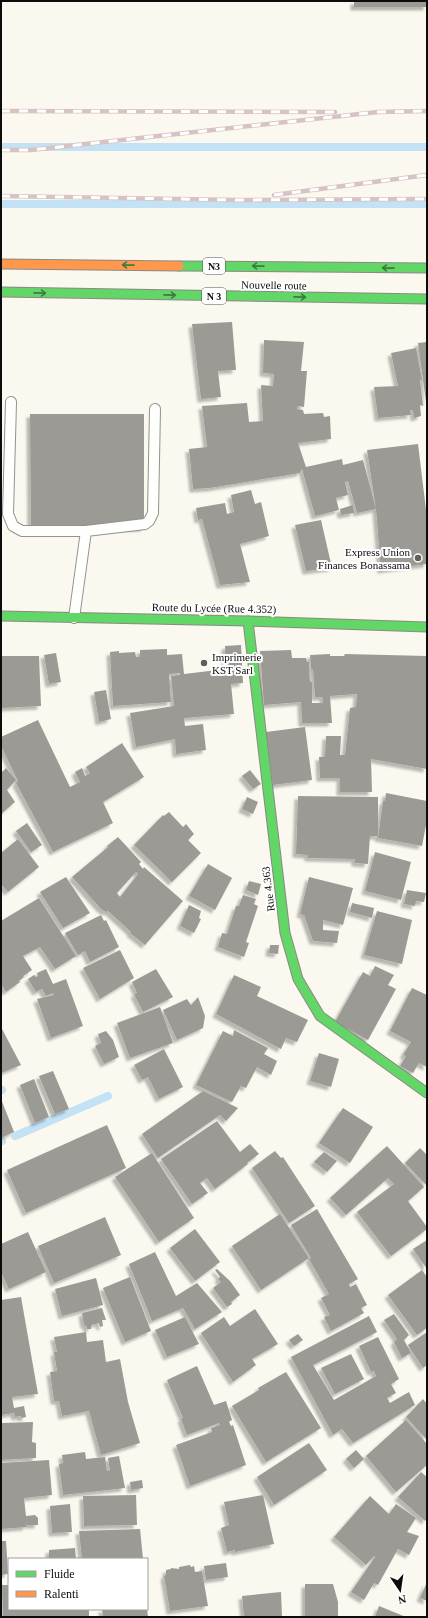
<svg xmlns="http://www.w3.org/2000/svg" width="428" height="1618" font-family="Georgia,serif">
	<defs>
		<filter id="shadow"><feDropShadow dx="-3.5" dy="3.5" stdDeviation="1" flood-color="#0004"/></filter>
	</defs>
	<rect width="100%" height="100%" fill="#faf8ef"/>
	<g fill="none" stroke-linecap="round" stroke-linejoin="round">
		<!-- stream -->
		<g stroke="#c3e2f6" stroke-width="8">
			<polyline points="1,147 427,147"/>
			<polyline points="1,204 427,204"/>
			<polyline points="1,1090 2,1090"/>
			<polyline points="15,1136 108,1096"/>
			<polyline points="1,1141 2,1141"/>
		</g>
	</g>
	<!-- building -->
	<g fill="#9c9a95" fill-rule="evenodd" filter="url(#shadow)">
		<rect x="354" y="1" width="73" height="6"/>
		<polygon points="232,322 236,370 218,371 221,397 201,399 192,324"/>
		<polygon points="264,340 304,342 301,371 307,371 304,407 298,406 297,409 303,410 304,414 323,413 324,417 330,416 331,439 298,443 306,467 342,459 343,465 363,460 376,509 367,450 418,444 427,518 427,564 381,570 376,509 357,513 348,481 345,482 348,495 336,498 339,510 315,516 302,469 300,473 210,488 193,489 189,449 207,447 202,406 247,403 249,422 263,421 261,385 273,386 274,374 263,373"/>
		<polygon points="427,342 427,402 426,402 418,343"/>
		<polygon points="416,348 422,380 420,380 423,406 420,405 421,416 414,418 413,410 410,410 411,415 378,418 374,387 398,386 391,353"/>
		<polygon points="30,414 144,414 144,528 31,529"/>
		<polygon points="251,490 255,504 261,502 269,536 240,544 250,582 220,585 202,519 198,520 196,508 225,503 227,514 234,512 231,495"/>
		<polygon points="353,505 354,513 341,515 340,509"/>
		<polygon points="321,520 332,568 306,571 295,525"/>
		<polygon points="241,645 243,683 231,684 234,714 184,718 185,726 203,724 206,750 176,754 175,739 136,747 130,713 174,706 171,676 180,675 180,673 169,674 171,702 113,706 110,652 119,651 119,653 135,652 136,657 140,657 140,650 167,649 167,655 182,654 184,674 226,669 225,646"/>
		<polygon points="291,650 292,658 306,658 307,662 309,662 310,682 312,682 312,703 323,703 323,697 315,697 313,669 311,669 310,655 330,654 330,656 344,656 345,654 427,656 427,769 371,759 372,792 340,792 340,778 320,778 319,757 325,757 326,736 341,736 340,755 345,755 350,708 356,707 357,694 330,696 332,723 302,723 301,702 264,705 260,651"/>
		<polygon points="56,653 61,682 49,684 44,655"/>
		<polygon points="1,656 39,656 41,706 1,708"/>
		<polygon points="106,690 111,719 99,722 94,692"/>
		<polygon points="38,720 70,787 80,782 75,772 82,768 85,776 90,773 86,767 122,743 144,777 103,802 113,823 53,852 16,783 18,781 1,746 1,737"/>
		<polygon points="305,727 312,780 273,785 266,732"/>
		<polygon points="6,768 16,780 7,790 15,802 1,814 1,773"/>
		<polygon points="250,770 261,784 253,789 242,776"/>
		<polygon points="386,793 427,801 427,820 422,846 378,838 383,801 385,801"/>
		<polygon points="298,796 378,797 378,836 370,836 368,864 355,863 355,859 308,858 308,855 296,854"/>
		<polygon points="247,797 258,802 253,814 242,809"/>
		<polygon points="169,812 183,827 186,824 194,834 188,840 201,853 172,882 134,845 163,815 164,816"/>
		<polygon points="27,823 42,845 31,852 16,831"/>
		<path d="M118 837 141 862 139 864 143 869 144 867 183 901 145 945 130 933 131 932 108 911 106 912 101 909 72 877 108 847 107 846ZM136 872 138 874 120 897 117 893Z"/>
		<polygon points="18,839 39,867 8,892 1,884 1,853"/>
		<polygon points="375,852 411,862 401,900 365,891"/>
		<polygon points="208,864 232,878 215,910 189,896"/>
		<polygon points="66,877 90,913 63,928 40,892"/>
		<polygon points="309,877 353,888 343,925 323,920 323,930 339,931 337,943 313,941 304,915 300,914"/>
		<polygon points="249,881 261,884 258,895 246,890"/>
		<polygon points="407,890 426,893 424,902 416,901 415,906 404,904"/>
		<polygon points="243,895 256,899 254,904 258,906 246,942 249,943 244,957 218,947 222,933 227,934 236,906 239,906"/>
		<polygon points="39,898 76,956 55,969 40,947 23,956 32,970 23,976 24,977 19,981 20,982 6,992 1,984 1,921"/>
		<polygon points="352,903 374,908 372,918 350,912"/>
		<polygon points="189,905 201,911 199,918 201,919 194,933 180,926"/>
		<polygon points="377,911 412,920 402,964 364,955"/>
		<polygon points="101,915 104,921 106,920 119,947 90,962 85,951 78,955 65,933"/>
		<polygon points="270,945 279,945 278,954 269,953"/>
		<polygon points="120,950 134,978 100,999 83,968"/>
		<polygon points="375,966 394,975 388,985 396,989 368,1040 335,1022 363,972 370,976"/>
		<polygon points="46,969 53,984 66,979 83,1026 51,1038 37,999 54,995 53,993 46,996 42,989 36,992 28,979 34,975 36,977 38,976 37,973"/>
		<polygon points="156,969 173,997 143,1012 134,994 137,993 132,982"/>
		<polygon points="234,975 261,987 257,996 308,1020 297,1042 286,1038 281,1049 216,1014"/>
		<polygon points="412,988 427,995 427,1067 419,1063 413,1073 400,1066 406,1056 403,1055 411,1042 390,1031"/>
		<polygon points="198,997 205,1016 203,1028 177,1040 163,1010 187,999 191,1005 192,1004"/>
		<polygon points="160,1007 173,1043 130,1058 117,1023"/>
		<polygon points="1,1027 21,1065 1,1073"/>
		<polygon points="234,1030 268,1048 264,1054 277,1061 271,1075 257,1067 246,1088 241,1086 232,1102 196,1085 223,1031 233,1036"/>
		<polygon points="106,1031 113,1040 119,1057 104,1064 95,1046 101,1043 98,1034"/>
		<polygon points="164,1049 183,1087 159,1099 148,1077 142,1080 134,1065"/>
		<polygon points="319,1053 339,1059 331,1087 310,1081"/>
		<polygon points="53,1071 69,1109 55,1114 39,1076"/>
		<polygon points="34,1079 49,1117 35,1123 20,1085"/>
		<polygon points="203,1091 238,1108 226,1121 220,1115 158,1158 142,1134"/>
		<polygon points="1,1099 14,1132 1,1138"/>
		<polygon points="343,1108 373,1127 350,1163 319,1143"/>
		<polygon points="217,1121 240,1152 250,1144 259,1154 247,1163 248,1164 215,1189 207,1178 200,1183 208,1193 192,1204 161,1159"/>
		<polygon points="107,1125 126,1168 26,1213 7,1170"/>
		<polygon points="387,1146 424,1187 408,1201 427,1227 427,1229 391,1256 357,1212 394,1184 388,1178 346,1215 330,1198"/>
		<polygon points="420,1148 427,1155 427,1186 405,1163"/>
		<polygon points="275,1151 281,1158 283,1157 315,1206 289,1223 252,1168"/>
		<polygon points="324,1152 337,1161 327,1172 314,1162"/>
		<polygon points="152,1153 194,1218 159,1242 115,1177"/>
		<polygon points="317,1209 358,1279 349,1284 350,1287 356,1284 367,1305 361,1308 364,1313 331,1331 324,1317 330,1315 321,1298 329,1294 309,1259 311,1258 291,1225"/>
		<polygon points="280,1214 309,1258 261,1290 232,1246"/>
		<polygon points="105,1217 121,1255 54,1283 38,1246"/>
		<polygon points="195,1229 220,1262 195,1281 170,1248"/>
		<polygon points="28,1232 46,1272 9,1289 1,1272 1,1244"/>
		<polygon points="427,1240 427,1269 413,1249"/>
		<polygon points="155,1252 176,1296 197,1283 222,1312 195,1329 183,1308 152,1321 129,1264"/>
		<polygon points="217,1269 230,1281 240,1295 231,1302 232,1304 227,1307 213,1288 221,1282 218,1279 220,1277 215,1270"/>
		<polygon points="422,1270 427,1277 427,1328 417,1335 388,1295"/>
		<polygon points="130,1277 151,1331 125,1342 103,1288"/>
		<polygon points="96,1278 103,1305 62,1316 55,1289"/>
		<polygon points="21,1297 38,1394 12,1397 14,1408 24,1406 26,1417 21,1418 21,1416 15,1417 14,1413 1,1415 1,1300"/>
		<polygon points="102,1308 106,1320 102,1320 103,1326 100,1327 99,1323 91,1325 91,1329 87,1329 86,1325 84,1325 82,1313"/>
		<polygon points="255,1309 278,1344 252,1359 256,1365 233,1382 201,1333 224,1317 230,1326"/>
		<polygon points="394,1314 409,1335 404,1340 411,1353 402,1358 394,1342 397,1339 384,1320"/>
		<polygon points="369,1316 377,1332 313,1365 334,1400 376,1376 374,1371 371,1372 359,1346 378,1337 399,1379 391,1384 396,1393 387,1398 390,1403 409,1392 415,1405 353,1443 342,1429 333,1435 291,1357"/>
		<polygon points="185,1317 199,1344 167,1357 155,1330"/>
		<polygon points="86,1332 87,1342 103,1340 106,1362 120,1359 128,1402 140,1443 101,1455 89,1411 62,1416 59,1401 54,1401 50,1372 57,1371 54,1352 57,1352 54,1337"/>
		<polygon points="427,1332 427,1365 423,1368 408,1345"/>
		<polygon points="298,1334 303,1340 294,1346 289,1340"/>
		<polygon points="351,1354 364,1379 335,1394 321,1368"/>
		<polygon points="197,1366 214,1405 226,1401 232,1420 229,1422 231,1426 233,1425 246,1465 190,1486 176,1445 212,1432 211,1428 220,1425 219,1423 187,1435 181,1419 183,1418 167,1380"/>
		<polygon points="286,1372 321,1428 266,1462 232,1406 259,1390 258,1388"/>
		<polygon points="423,1399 427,1404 427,1440 406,1417"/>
		<polygon points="406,1420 427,1444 427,1465 396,1492 366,1456"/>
		<polygon points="33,1422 32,1442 36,1443 36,1458 1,1460 1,1423"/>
		<polygon points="309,1443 327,1470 274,1505 257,1477"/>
		<polygon points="356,1450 364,1459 354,1468 346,1459"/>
		<polygon points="85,1452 86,1459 105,1457 107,1471 110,1470 108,1458 119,1456 125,1488 63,1495 59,1464 63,1463 62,1455"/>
		<polygon points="49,1460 52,1495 24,1498 26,1516 35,1515 38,1518 38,1525 26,1525 26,1527 1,1529 1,1463"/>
		<polygon points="421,1472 427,1477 427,1518 425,1521 398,1497"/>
		<polygon points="142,1480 143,1488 131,1490 130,1482"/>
		<polygon points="136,1495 137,1525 84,1526 83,1496"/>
		<polygon points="263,1495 274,1544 235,1552 235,1550 227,1552 221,1528 229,1525 224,1502"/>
		<polygon points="370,1496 389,1514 396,1504 416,1518 407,1532 419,1536 409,1555 398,1549 378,1585 374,1583 364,1600 351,1592 375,1557 374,1556 366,1565 334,1537"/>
		<polygon points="70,1504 72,1532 52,1533 50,1506"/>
		<polygon points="140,1529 143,1559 82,1559 79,1531"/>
		<polygon points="1,1541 6,1541 8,1574 1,1575"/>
		<polygon points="75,1548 76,1559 49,1559 49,1550"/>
		<polygon points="226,1563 228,1577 206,1580 204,1566"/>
		<polygon points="190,1565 191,1567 194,1566 195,1572 202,1571 208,1606 170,1611 164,1576 166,1575 166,1570 171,1569 171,1568 179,1569 179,1567"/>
		<polygon points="427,1582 427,1601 420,1598"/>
		<polygon points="305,1584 333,1584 338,1602 338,1617 305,1617"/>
		<polygon points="2,1585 9,1585 9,1609 89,1609 89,1616 3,1617"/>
		<polygon points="281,1592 282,1617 244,1617 242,1596"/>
		<polygon points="379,1606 406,1617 375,1617"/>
		<polygon points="102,1609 147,1609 148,1617 103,1617"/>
	</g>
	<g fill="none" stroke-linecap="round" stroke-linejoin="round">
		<!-- lane casing -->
		<g stroke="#93928e" stroke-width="12">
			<g id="lane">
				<polyline points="11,402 8,514 13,526 22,531 86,531"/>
				<polyline points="74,618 86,531 145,524 149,521 153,513 155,409"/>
			</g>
		</g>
		<!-- fast casing -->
		<g stroke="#8a8985" stroke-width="11">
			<g id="fast">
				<polyline points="179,266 427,268"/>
				<polyline points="1,292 427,299"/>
				<polyline points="1,616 248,621 427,627"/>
				<polyline points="248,621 285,933 298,979 320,1016 427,1093"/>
			</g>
		</g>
		<!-- slow casing -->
		<g stroke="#8a8985" stroke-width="11">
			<polyline id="slow" points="1,264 179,266"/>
		</g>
		<!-- lane -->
		<use href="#lane" stroke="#fefefd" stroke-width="10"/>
		<!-- fast -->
		<use href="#fast" stroke="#63d668" stroke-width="9"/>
		<!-- slow -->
		<use href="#slow" stroke="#ff974d" stroke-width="9"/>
		<!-- rail casing -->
		<g stroke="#d7c3c2" stroke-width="4.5">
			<g id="rail">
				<polyline points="1,111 335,112"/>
				<polyline points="1,150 31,150 378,112 427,111"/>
				<polyline points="274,195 427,175"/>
				<polyline points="1,196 237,200 427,199"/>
			</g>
		</g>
		<!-- rail -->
		<use href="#rail" stroke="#fff" stroke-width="3" stroke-dasharray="9" stroke-linecap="butt"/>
	</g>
	<!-- one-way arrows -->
	<defs><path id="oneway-shaft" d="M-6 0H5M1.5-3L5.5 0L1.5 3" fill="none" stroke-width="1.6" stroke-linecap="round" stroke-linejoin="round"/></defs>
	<g stroke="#3c7b3f">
		<use href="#oneway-shaft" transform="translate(128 265) rotate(-179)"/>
		<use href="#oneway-shaft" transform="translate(258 266) rotate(-179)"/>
		<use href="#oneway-shaft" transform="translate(388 268) rotate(-179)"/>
		<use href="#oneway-shaft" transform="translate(40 293) rotate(1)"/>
		<use href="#oneway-shaft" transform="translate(170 295) rotate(1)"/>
		<use href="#oneway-shaft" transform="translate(300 297) rotate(1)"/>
	</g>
	<!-- markers -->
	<g fill="#5f5f5b" stroke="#fff" stroke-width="1.5">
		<circle cx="418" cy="558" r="4"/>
		<circle cx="204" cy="663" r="4"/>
	</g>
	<g text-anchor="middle" stroke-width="4" stroke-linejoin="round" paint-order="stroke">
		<!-- shield labels -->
		<g fill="#fff" stroke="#555" stroke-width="1">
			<rect x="203" y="258" width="22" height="16" rx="3"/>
			<rect x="202" y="288" width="24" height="16" rx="3"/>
		</g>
		<g font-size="10" font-weight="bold" fill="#0c0c0c">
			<text x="214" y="270">N3</text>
			<text x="214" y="300">N 3</text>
		</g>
		<!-- street labels -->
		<g font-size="11" fill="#0c0c0c" stroke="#fff">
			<text transform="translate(274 285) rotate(1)" y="4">Nouvelle route</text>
			<text transform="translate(214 608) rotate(1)" y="4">Route du Lycée (Rue 4.352)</text>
			<text transform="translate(268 889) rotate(-97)" y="4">Rue 4.363</text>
		</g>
		<!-- poi labels -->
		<g font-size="11" fill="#0c0c0c" stroke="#fff" text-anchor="end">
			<text x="410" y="556">Express Union<tspan x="410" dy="13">Finances Bonassama</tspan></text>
			<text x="212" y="661" text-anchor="start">Imprimerie<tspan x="212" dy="13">KST Sarl</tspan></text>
		</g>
	</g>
	<!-- border -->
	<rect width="428" height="1618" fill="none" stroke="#0c0c0c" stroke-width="4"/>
	<!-- legend -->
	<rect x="8" y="1558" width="140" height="52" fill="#ffffff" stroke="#9e9e9e"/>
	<rect x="16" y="1571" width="20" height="6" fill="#63d668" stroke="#9e9e9e"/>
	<text x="44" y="1578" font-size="12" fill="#0c0c0c">Fluide</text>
	<rect x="16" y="1591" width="20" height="6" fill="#ff974d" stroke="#9e9e9e"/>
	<text x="44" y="1598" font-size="12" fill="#0c0c0c">Ralenti</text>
	<!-- north arrow -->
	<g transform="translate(400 1590) rotate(167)" stroke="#ffffff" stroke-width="3" paint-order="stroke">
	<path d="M0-3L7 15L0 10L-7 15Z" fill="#0c0c0c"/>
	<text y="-6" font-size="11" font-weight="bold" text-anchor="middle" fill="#0c0c0c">N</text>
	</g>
</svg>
